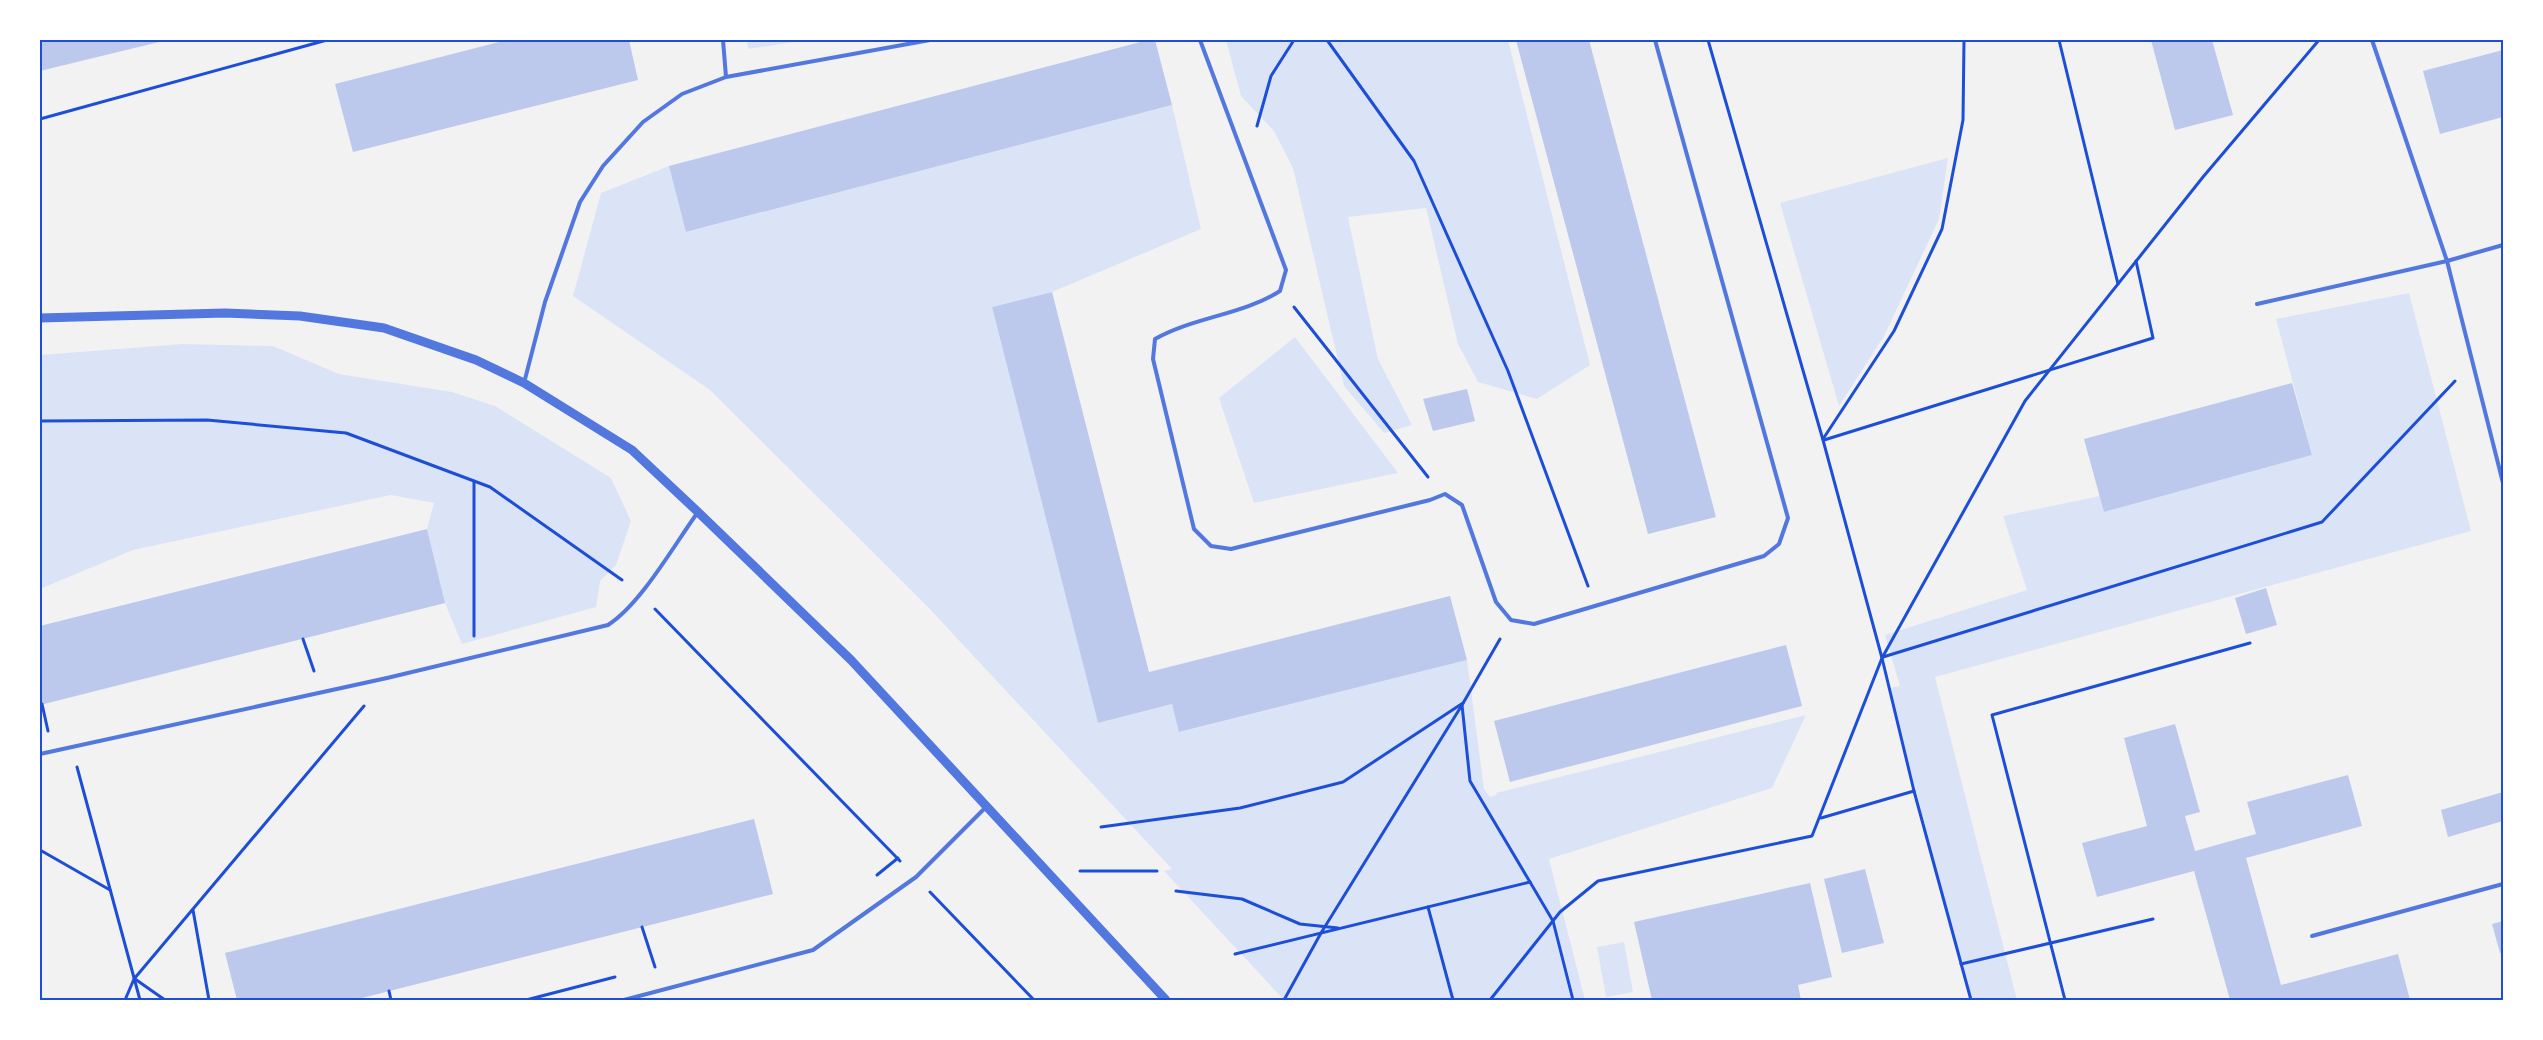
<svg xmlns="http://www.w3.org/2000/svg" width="2543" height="1040" font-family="Arial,sans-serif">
	<rect width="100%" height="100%" fill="#f2f2f2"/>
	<!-- green -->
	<g fill="#dbe4f7">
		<polygon points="747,40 808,40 748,49"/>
		<polygon points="1226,40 1508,40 1590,365 1537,399 1478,382 1458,344 1426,208 1348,217 1378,359 1412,425 1384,433 1344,386 1293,168 1274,131 1241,96"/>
		<polygon points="1172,105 1201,229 1052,292 992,307 1098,723 1172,704 1180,732 1467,660 1484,789 1490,797 1497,795 1496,793 1806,715 1772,788 1549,859 1585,1000 1284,1000 1164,871 1172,869 926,605 710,390 573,296 601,193 669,166 687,232"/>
		<polygon points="1948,158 1939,219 1884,336 1839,406 1780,203"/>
		<polygon points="2409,293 2471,531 1935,677 2017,1000 1971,1000 1889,688 1900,686 1885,635 2027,590 2003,516 2100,496 2104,512 2312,455 2276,319"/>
		<polygon points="1295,337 1398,473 1254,503 1219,398"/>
		<polygon points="182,344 273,346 339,374 452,392 495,406 611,478 631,521 616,565 600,581 596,607 462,644 445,603 427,529 434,503 391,495 133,550 40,589 40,355"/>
		<polygon points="1624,942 1633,992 1606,997 1597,947"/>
	</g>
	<!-- building -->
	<g fill="#bdc9ec">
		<polygon points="40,40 163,40 163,41 40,71"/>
		<polygon points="507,40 629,40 638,80 353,152 335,84"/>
		<polygon points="1148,40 1155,40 1172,105 686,232 669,166"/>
		<polygon points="1516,40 1589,40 1716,517 1648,534"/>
		<polygon points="2151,40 2212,40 2233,115 2175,130"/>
		<polygon points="2503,50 2503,117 2440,134 2423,71"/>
		<polygon points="1052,292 1149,672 1450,596 1467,660 1179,732 1172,704 1098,723 992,307"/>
		<polygon points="2292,383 2312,455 2104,512 2084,439"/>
		<polygon points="1467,389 1475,421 1433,431 1423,399"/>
		<polygon points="427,529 445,603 40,705 40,626"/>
		<polygon points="2266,588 2277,625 2246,634 2235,598"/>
		<polygon points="1786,645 1802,706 1510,782 1494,721"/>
		<polygon points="2175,724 2200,812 2185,816 2195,851 2256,834 2247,802 2348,775 2362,826 2246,858 2281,985 2398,954 2410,1000 2230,1000 2194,871 2097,897 2082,843 2147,826 2124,738"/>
		<polygon points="2503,792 2503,821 2448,837 2441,810"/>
		<polygon points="754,819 773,894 354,1000 237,1000 225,953"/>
		<polygon points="1865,869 1884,943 1842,953 1824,879"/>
		<polygon points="1810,883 1832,977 1798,985 1801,1000 1652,1000 1634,922"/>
		<polygon points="2503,921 2503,953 2500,953 2492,924"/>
	</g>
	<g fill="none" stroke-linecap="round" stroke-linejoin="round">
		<!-- path -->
		<g stroke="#1d4ed8" stroke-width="3">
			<polyline points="1327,40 1414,161 1508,371 1588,586"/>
			<polyline points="1708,40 1823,440 1882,658 1914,791 1971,1000"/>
			<polyline points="2059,40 2118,284"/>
			<polyline points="40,119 327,40"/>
			<polyline points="1257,126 1271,76 1294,40"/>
			<polyline points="1294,307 1428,477"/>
			<polyline points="40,421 207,420 346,433 490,487 622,580"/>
			<polyline points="1823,439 1894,331 1942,229 1963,120 1964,40"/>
			<polyline points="1824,440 2153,338 2136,261"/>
			<polyline points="474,481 474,636"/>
			<polyline points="655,609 900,861"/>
			<polyline points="303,639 314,671"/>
			<polyline points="1500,639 1462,705 1470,781 1530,882"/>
			<polyline points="1883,657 2322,522 2455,381"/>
			<polyline points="42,704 48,731"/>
			<polyline points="77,767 140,1000"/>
			<polyline points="1821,818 1914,791"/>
			<polyline points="1101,827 1240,808 1343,782 1463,703"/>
			<polyline points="40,850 110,890"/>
			<polyline points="1080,871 1157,871"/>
			<polyline points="877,875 898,858"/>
			<polyline points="1176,891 1242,899 1300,924 1338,928"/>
			<polyline points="930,892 1034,1000"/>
			<polyline points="1428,907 1453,1000"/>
			<polyline points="193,910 209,1000"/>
			<polyline points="642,927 655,967"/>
			<polyline points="1235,954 1530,882 1553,921 1573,1000"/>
			<polyline points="1961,964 2153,919"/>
			<polyline points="135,979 165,1000"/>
			<polyline points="389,991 391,1000"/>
			<polyline points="125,1000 134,979 364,706"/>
			<polyline points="526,1000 615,977"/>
			<polyline points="1284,1000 1321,933 1462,705"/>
			<polyline points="1490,1000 1560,912 1598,881 1812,836 1882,658 2025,401 2203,177 2319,40"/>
			<polyline points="2065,1000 1992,715 2250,643"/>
		</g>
		<!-- service -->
		<g stroke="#5277de" stroke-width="4">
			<polyline points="723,40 726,77"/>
			<path d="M1200 40 1286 270 1280 291C1242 315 1194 317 1155 339L1153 359 1194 529 1211 546 1231 549 1430 500 1445 494 1462 505 1496 602 1511 620 1534 624 1764 556 1779 544 1788 518 1655 40"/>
			<polyline points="2372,40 2447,261 2503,483"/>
			<polyline points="2257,304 2447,261 2503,245"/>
			<polyline points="524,383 545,302 580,202 603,166 643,122 682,94 726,77 930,40"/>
			<path d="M40 754 387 678 608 625C641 604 674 545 698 512"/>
			<polyline points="2312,936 2503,884"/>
			<polyline points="624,1000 813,950 916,877 987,806"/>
		</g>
		<!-- tertiary -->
		<polyline stroke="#5277de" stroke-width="9" points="40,318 225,313 300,316 384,328 476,360 524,383 632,450 698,512 851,660 1166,1000"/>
	</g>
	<!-- border -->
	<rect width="2543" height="1040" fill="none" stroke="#ffffff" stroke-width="82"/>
	<rect x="41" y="41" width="2461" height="958" fill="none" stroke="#1d4ed8" stroke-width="2"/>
</svg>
